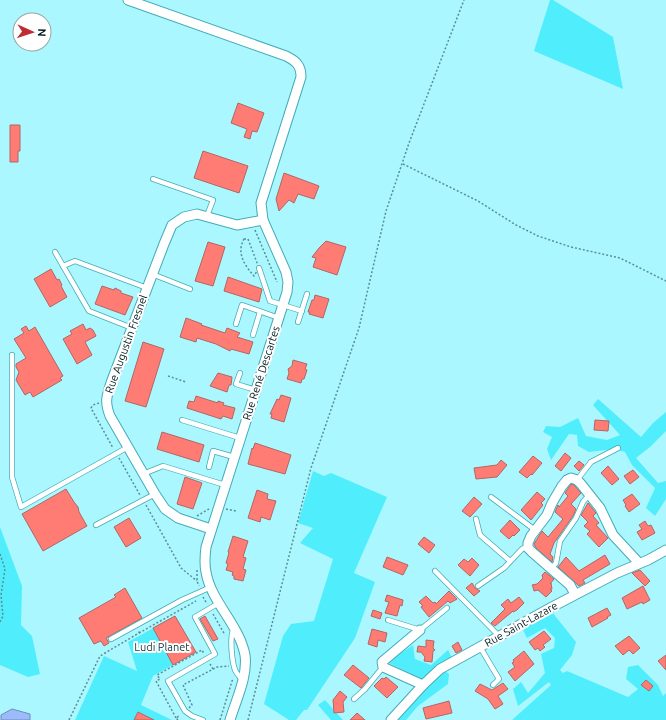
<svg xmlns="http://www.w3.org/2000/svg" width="666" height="720" font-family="Ubuntu,sans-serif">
	<rect width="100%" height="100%" fill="#aaf7ff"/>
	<!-- green -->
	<g fill="#50eefd">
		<polygon points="550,0 553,0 613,37 623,89 534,51"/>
		<polygon points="598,399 641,437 653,423 666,412 666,431 650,447 636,458 658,483 666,481 666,499 655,516 646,508 655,488 632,465 625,452 614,449 589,452 578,446 577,435 569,434 551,460 547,449 552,437 543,432 546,426 560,427 578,418 586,436 607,440 620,435 593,405"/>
		<polygon points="313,471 324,476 331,473 387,497 354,573 375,582 355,638 307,710 304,710 296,720 289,720 264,704 283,636 291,624 314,621 333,559 300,543 313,528 298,523"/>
		<polygon points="0,527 22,586 21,625 32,636 40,674 28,677 0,665"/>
		<polygon points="552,612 576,642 572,655 560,670 563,673 567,671 628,697 638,689 626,679 628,667 638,665 658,685 663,696 666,693 666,720 512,720 551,685 549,682 518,706 513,689 521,682 528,693 545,673 541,654 554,648 555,638 545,628 527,638 523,630"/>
		<polygon points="175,616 196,652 153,676 141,705 172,720 75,720 104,656 137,671 128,642"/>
		<polygon points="413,645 415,659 431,665 448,650 452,658 437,665 449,674 448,684 418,706 406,720 397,720 426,686 419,678 387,662"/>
		<polygon points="325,700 343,720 331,720 318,705"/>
	</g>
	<!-- water -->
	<polygon fill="#9dbbfb" stroke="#6e8cb9" points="12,709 30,714 30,720 1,720 1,715"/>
	<!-- building -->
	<g fill="#ff7c75" stroke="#b06762">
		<polygon points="238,103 264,113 257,132 252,131 250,139 244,137 247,129 231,123"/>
		<polygon points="10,125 20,125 20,151 18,151 18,162 10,162"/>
		<polygon points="203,151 248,166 239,193 194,178"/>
		<polygon points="284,173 319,186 314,199 298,194 294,203 289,200 279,211 276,199"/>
		<polygon points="326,241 346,247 337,275 313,267 316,258 312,257 319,248"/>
		<polygon points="208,242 225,247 213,286 195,281"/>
		<polygon points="51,269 57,280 59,279 62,285 61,286 67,297 50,307 34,279"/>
		<polygon points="228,277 262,289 259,302 224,291"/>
		<polygon points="102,286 114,290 115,288 121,291 121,293 133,297 125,315 95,304"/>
		<polygon points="315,295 329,299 323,318 309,314 310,312 308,312 312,300 314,300"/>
		<polygon points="186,318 202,324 201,325 225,333 227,328 240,333 237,337 253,342 249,354 231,349 230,351 216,344 197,338 196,342 180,337"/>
		<polygon points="83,324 86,330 90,328 93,330 96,336 85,342 92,355 77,364 63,339 72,334 70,331"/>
		<polygon points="26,326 29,331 35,327 63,376 60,378 62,380 33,397 30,392 25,395 16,380 19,372 16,367 16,364 26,358 14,339 24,333 21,329"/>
		<polygon points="143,342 164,349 146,407 125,401"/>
		<polygon points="293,360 307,364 305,369 307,370 304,379 302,379 301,383 287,379 289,373 288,369 292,366"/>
		<polygon points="218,373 232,377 231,385 229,385 227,392 210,386"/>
		<polygon points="281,395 291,398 284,422 271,418 272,414 270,414 277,399 279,400"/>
		<polygon points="196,396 218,403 218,401 224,403 223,405 235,408 232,419 223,416 221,419 187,408 189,401 194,402"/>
		<polygon points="595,420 609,421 608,431 594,430"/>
		<polygon points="162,432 204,445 199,462 157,449"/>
		<polygon points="255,443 291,455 285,474 248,464 252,448 253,449"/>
		<polygon points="565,453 571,458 561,471 555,466"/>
		<polygon points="533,456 542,463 532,475 531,474 527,478 519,472"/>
		<polygon points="501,460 507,465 497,477 476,479 474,468 497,465"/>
		<polygon points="579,461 584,465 579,471 574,466"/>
		<polygon points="608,466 619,479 612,485 601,473"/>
		<polygon points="633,470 639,477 630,484 624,476"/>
		<polygon points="185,477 202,483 193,509 177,504"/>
		<polygon points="571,484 574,485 581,493 571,504 576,509 573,516 554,543 550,554 553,557 552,562 536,548 534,544 542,531 548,537 563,519 555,512 558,505 559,507 568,496 565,493"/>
		<polygon points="66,489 74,502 78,507 79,512 87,526 43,551 22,514"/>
		<polygon points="257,490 268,494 267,499 276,501 270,520 261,517 260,522 248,518"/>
		<polygon points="537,492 545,499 541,503 543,505 531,520 521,510"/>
		<polygon points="632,494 640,504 629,512 625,506 626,505 623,500"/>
		<polygon points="474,497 482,504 470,517 462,511"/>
		<polygon points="588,503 596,513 593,516 599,523 596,525 608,538 599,547 587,534 590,531 584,526 588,522 581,515"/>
		<polygon points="129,518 141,538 126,547 114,527"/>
		<polygon points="510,520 520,530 514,536 513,535 509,539 500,531"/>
		<polygon points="645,521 648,526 651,525 655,533 642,540 637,532 642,529 639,525"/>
		<polygon points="233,536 248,541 243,557 246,558 243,569 246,570 243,581 234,579 234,576 232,575 233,572 226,570 228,564 226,563 229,553 228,552"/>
		<polygon points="424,537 435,545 429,553 418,544"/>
		<polygon points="605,555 610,564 583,580 585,583 579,586 558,567 566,557 579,571"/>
		<polygon points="387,557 408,565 403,575 383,567"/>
		<polygon points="472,558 479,565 470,576 458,565 464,559 468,562"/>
		<polygon points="640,570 650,581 645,586 632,573"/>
		<polygon points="545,572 554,579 550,584 551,583 552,589 550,589 552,591 546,597 538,590 534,591 533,587 532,585 537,584 543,578 542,575"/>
		<polygon points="472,583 475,588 480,591 474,596 466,588"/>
		<polygon points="643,586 650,600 643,604 642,602 627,609 622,598"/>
		<polygon points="125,588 142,618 106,638 109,643 104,646 101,641 94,644 79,618 116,597 114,595"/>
		<polygon points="449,591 457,599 450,603 448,601 429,617 421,607 423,606 419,602 426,596 433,603 435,602 436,604"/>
		<polygon points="387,595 403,600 402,606 400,605 397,616 385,613 389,602 385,601"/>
		<polygon points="519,597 524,603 517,610 513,612 513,611 495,626 491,623 505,609 501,605 508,599 511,603"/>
		<polygon points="607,608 611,615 607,617 608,618 592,627 588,618"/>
		<polygon points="373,610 382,613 380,619 371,616"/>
		<polygon points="175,616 196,652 173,665 153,628"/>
		<polygon points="205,616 218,639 213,641 200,619"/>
		<polygon points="372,629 387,633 385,642 378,640 377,647 368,644"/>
		<polygon points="544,631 551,639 543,645 545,647 540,651 538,648 535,650 529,642"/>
		<polygon points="629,636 640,648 633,654 629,650 623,655 615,646"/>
		<polygon points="426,640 434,641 433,648 435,650 433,651 432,662 424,661 425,657 421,652 417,652 418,646 426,647"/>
		<polygon points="458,642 462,650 456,653 452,646"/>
		<polygon points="524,651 534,664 515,681 508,672 515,667 512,663 514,662 513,660"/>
		<polygon points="666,655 666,670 658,661"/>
		<polygon points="353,665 369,678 361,688 344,675"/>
		<polygon points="386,677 398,687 387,698 374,686 382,678 384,679"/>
		<polygon points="646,680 653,686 649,691 641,685"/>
		<polygon points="503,683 508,689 498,696 503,704 495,709 488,699 475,691 480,684 492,690"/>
		<polygon points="340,691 347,697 343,702 344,712 334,713 333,700"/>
		<polygon points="449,701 452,713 426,719 423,708"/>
		<polygon points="138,712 154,720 134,720"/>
		<polygon points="357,713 365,720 350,720"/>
	</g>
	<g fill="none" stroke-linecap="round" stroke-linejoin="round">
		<!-- lane casing -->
		<g stroke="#44abb6" stroke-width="6">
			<g id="lane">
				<polyline points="153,179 213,200 207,216"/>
				<polyline points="55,252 89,311 132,328"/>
				<polyline points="63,266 75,261 147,288"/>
				<polyline points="259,268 270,301 302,311"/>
				<polyline points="152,274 190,289"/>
				<polyline points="298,322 307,294"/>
				<polyline points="236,324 242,305 279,318"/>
				<polyline points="253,335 260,312"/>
				<polyline points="12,355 12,477 21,507 128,447"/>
				<polyline points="240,373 236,384 256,390"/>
				<polyline points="182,420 240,438"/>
				<polyline points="209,467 213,451 234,457"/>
				<polyline points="143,474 163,466 225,485"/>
				<polyline points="577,480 591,462 618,448"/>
				<polyline points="491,497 535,530"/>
				<polyline points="476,519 480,535 510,561"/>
				<polyline points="96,525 155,494"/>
				<polyline points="551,569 556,563 560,541 576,518 583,502 589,495"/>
				<polyline points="435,571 499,636"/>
				<polyline points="478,586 504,568 522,549 528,546"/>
				<polyline points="388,620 420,630 447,608"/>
				<path d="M234 628C229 636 232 661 235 670 237 674 240 677 242 680"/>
				<polyline points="111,639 182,600 211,587"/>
				<polyline points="480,647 499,679 493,685"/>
				<polyline points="354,699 365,689 383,667"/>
				<polyline points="203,720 192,716 185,711 168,681 215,654 195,617 219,603"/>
			</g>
		</g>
		<!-- street casing -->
		<g stroke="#44abb6" stroke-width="11">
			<g id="street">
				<path d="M128 0 286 56C296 61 301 65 301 77L261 203 263 220 286 272 288 282 287 292 206 547C205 555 204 563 206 572 211 602 239 624 245 655 248 676 236 700 230 720"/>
				<path d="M211 529 178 518 165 509 155 494 110 416C104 401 107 395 112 380L164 244 172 225 184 217 197 214 237 225 263 220"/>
				<polyline points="575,594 570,585 532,552 528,548 528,543 531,536 547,515 552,503 562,486 567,480 571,478 577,480 581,484 600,508 613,535 639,563"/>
				<polyline points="420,630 382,662 383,667 423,685"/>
				<polyline points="391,720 423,685 440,669 552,607 617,573 648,560 666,550"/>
			</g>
		</g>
		<!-- path -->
		<g stroke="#598f95" stroke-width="1.5" stroke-dasharray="2 2" stroke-linecap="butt">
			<polyline points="403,164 478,201 516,225 538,236 571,247 620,258 666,281"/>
			<polyline points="255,230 277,282"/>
			<path d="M244 239H248L259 268 254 276C245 266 236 253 244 239Z"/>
			<polyline points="168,376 186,382"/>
			<polyline points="99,403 93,405 91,408 113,448"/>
			<polyline points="119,458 140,495"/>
			<polyline points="146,505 181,568 197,581"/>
			<polyline points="226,509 236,511"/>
			<polyline points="197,516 209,509"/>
			<polyline points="0,554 5,569 1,595 3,616 0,622"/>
			<polyline points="197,570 197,581 199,586"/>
			<polyline points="203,597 207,604"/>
			<polyline points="213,614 225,635"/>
			<polyline points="139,633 196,601"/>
			<polyline points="210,664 213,669"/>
			<polyline points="189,708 192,705 183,685 217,667 229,666"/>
			<polyline points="176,718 156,681 160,679 157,675 202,650 204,654"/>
			<polyline points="69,720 100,656 139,633 139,630"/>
			<polyline points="178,720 176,718 180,715"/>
			<polyline points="220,720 233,678"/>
			<polyline points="248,720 311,468 359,328 386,211 409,143 464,0"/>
		</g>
		<!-- lane -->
		<use href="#lane" stroke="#fff" stroke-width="4.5"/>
		<!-- street -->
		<use href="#street" stroke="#fff" stroke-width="9"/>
	</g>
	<g text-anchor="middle" stroke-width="4" stroke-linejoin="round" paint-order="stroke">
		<!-- street labels -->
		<g font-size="11" fill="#001d20" stroke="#fff">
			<text transform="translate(126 344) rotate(-70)" y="4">Rue Augustin Fresnel</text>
			<text transform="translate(261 373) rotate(-72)" y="4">Rue René Descartes</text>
			<text transform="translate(521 624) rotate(-29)" y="4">Rue Saint-Lazare</text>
		</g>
		<!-- park labels -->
		<g font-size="11" fill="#143538" stroke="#fff">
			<text x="162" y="651">Ludi Planet</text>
		</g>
	</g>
	<!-- north arrow -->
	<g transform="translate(32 32) rotate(93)"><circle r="19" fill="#ffffff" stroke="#99a5a6"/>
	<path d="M0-3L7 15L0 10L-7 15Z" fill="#bd2d31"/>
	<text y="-6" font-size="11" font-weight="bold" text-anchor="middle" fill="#001d20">N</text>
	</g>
</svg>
